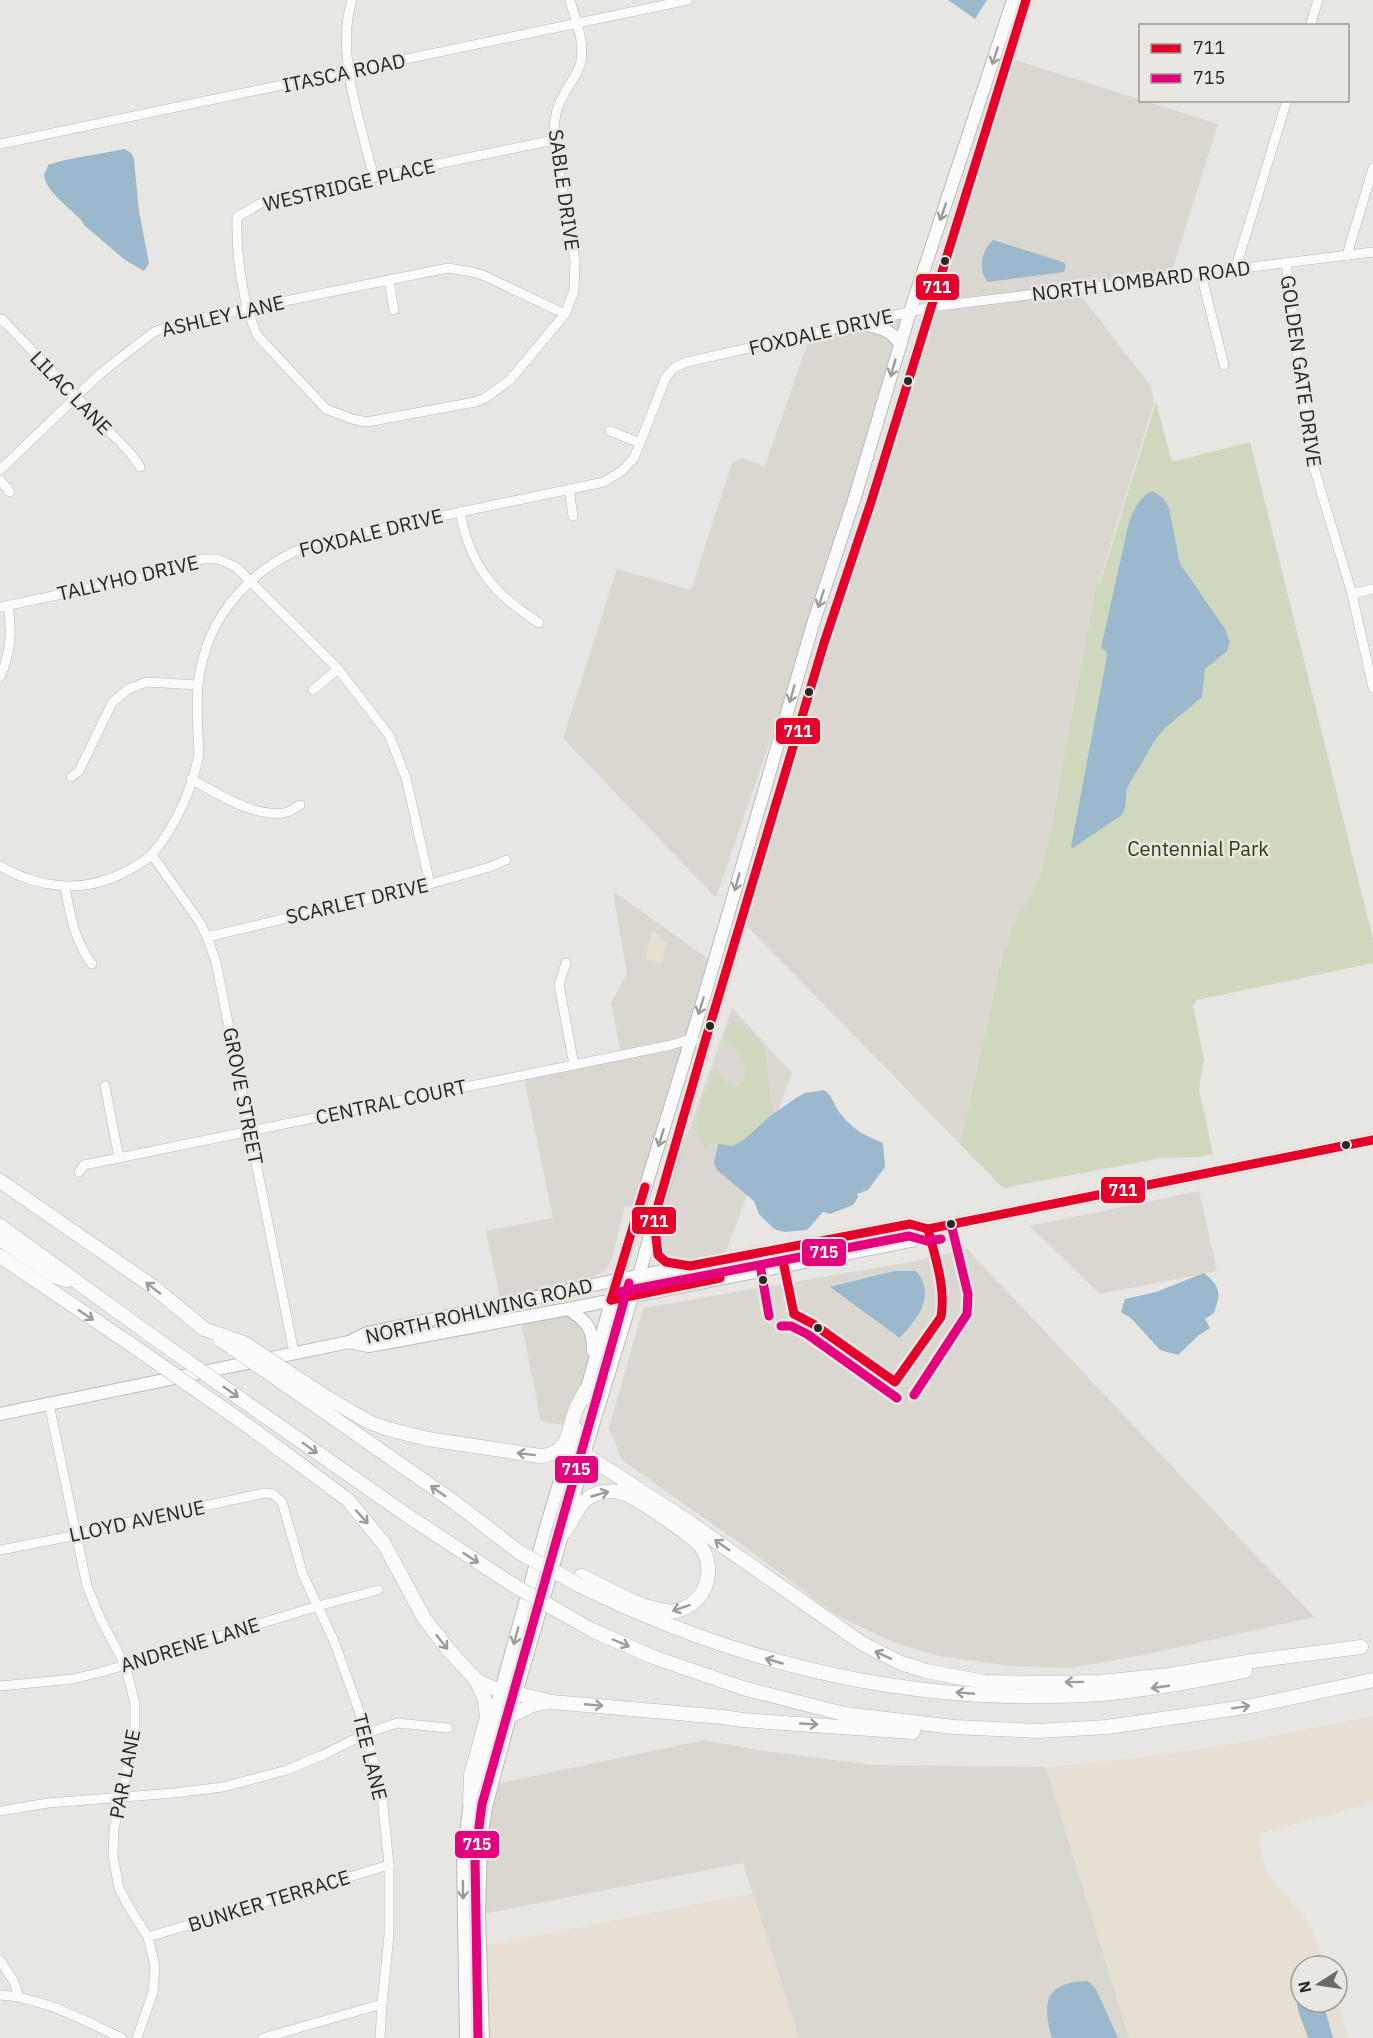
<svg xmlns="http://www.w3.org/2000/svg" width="1373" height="2038" font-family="'IBM Plex Sans',sans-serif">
	<rect width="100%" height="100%" fill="#e7e6e3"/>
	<!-- built -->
	<g fill="#d9d7cf">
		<polygon points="1012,59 1218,124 1171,274 1074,287 1151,386 1154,403 1099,583 1096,585 1049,839 1041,873 1026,904 1017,914 1002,957 960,1144 743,922"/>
		<polygon points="907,316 810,625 716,898 563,738 617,569 691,590 732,463 742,458 765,466 809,339"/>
		<polygon points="613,893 616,893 711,961 636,1208 625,1206 612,1258 606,1270 583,1283 500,1298 486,1231 553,1218 523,1073 621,1052 611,1003 627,973"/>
		<polygon points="732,1008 792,1073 724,1257 677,1262 660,1253 657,1220"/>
		<polygon points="1199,1191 1217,1271 1100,1294 1030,1226"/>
		<polygon points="967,1249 1314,1617 1153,1653 1072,1668 1011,1666 939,1656 895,1643 836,1615 748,1549 622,1460 609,1428 643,1308 921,1260"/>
		<polygon points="567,1311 580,1321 591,1340 589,1367 568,1426 541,1421 521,1322"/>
		<polygon points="704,1740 764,1751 874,1765 1046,1767 1129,2038 799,2038 743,1863 482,1914 483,1847 496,1784"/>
	</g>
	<!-- industrial -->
	<g fill="#e6e0d4">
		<polygon points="652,929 666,943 662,963 645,959"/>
		<polygon points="1373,1716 1373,1803 1262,1833 1260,1841 1263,1858 1267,1873 1309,1922 1327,1966 1301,1966 1301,2002 1337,2002 1337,1998 1349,2038 1129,2038 1046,1767 1128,1759 1226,1745"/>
		<polygon points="753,1893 799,2038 485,2038 483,1946"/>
	</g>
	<!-- green -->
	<g fill="#cfd8bf">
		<polygon points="1156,402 1172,462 1250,442 1373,939 1373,963 1197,1000 1193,1006 1204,1059 1199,1089 1213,1154 1198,1157 1162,1158 1003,1188 960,1144 1002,957 1017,914 1026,904 1041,873 1049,839 1096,585 1100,583"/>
		<path d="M735 1020C767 1041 766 1049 769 1086 770 1096 770 1105 775 1113L745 1139 733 1146 710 1143 706 1148C685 1131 706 1094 713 1073L717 1070 726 1082 736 1088C747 1081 748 1064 740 1054 736 1049 729 1045 726 1040 722 1033 729 1024 735 1020Z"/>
		<polygon points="905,1231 917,1231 919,1233 778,1262 881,1233"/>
	</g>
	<!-- water -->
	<g fill="#9cb8cd">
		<polygon points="948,0 987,0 975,19"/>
		<path d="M125 149 132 154 134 160 139 211 149 263 144 271 125 260 84 225 81 220C72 210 43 189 44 174 45 173 48 166 48 165L65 160Z"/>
		<path d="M993 240 1063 262 1066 265 1064 272 988 282C977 270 982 250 993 240Z"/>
		<path d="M1152 491 1163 498 1169 508 1180 564 1225 629 1230 642 1227 651 1205 669 1202 697 1164 729 1155 740 1127 788 1125 808 1122 815 1073 848 1071 847 1107 656 1106 651 1101 648 1129 522C1134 510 1139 497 1152 491Z"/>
		<path d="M824 1090C834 1097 833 1105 840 1113 852 1129 865 1136 883 1143L885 1167 868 1190 857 1194 858 1197 853 1205 830 1214 823 1212 807 1230 784 1232 774 1229 759 1214 754 1201 717 1170 714 1163 718 1144 733 1146 745 1139 770 1116 796 1098 805 1093Z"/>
		<path d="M894 1271H916C937 1297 917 1318 900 1338L830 1287Z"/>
		<path d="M1204 1273C1221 1287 1221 1293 1214 1313L1205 1319 1210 1328 1199 1335 1178 1355 1160 1350 1131 1318 1121 1312 1125 1299 1156 1292Z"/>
		<path d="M1088 1981 1096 1989 1118 2038H1052C1041 2001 1046 1982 1088 1981Z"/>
		<path d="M1301 1990V2002H1323L1333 2038H1308C1304 2022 1290 2003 1301 1990Z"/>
	</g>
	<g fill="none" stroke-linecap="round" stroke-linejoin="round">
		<!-- minor casing -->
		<g stroke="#bab9b8" stroke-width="10">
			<g id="minor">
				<path d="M352 0C335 53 361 125 374 178"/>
				<polyline points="1310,26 1318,0"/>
				<path d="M554 140 268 199 237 217C236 253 242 302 257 335L326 409 352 419 367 422 475 402 485 398 510 380 565 314 574 291 575 261 554 140C553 123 555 109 564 94 570 83 579 73 581 61 585 41 575 19 570 0"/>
				<polyline points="0,144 688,0"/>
				<polyline points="1347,255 1373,168"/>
				<polyline points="1286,262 1311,458 1352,594 1373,688"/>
				<polyline points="1235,270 1287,100"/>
				<polyline points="1201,274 1224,365"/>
				<polyline points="389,281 394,310"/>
				<polyline points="0,321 2,319 132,455 140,467"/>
				<polyline points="610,431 640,443"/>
				<polyline points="0,470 100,374 120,358 154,332 182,322 448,268 472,272 485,276 565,314"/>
				<polyline points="0,480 10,492"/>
				<polyline points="569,489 573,516"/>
				<path d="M460 512C470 565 493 594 539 623"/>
				<polyline points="1352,594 1373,589"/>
				<polyline points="0,607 157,574 202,559 218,559 236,567 338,669 389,735 406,778 430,884"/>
				<path d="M0 677C11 653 12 631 8 605"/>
				<polyline points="313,690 338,669"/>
				<polyline points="71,777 79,771 112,703 128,689 147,682 198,685"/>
				<path d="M191 779C217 793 257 820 288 812 292 810 296 807 300 805"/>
				<polyline points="152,855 199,921 207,937 216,962 294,1353"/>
				<path d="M0 866C40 889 85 894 127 871 136 866 146 861 153 853 176 826 192 789 199 754 198 732 196 707 198 685 206 613 255 562 322 541L604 482 622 471 634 458 666 377 675 367 687 362 931 307 1373 252"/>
				<path d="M65 887C70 915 75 942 92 964"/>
				<polyline points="207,937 430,884 490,867 506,860"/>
				<polyline points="566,963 559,985 574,1065"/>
				<polyline points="105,1086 119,1158"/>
				<polyline points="79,1172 84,1165 671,1045 690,1039 694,1040"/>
				<polyline points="49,1404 87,1586 100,1618 125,1665 135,1703 135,1734 114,1829 113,1856 119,1888 127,1904 148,1937 155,1966 153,1992 137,2038"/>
				<polyline points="0,1550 77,1535 88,1531 265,1493 273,1494 282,1502 303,1575 334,1641 367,1733 382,1797 389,1865 389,1935 382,2004 380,2038"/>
				<polyline points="0,1686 73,1679 105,1671 318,1606 378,1590"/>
				<polyline points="0,1811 48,1803 174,1793 223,1787 287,1770 323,1755 367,1733 397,1723 448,1728"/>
				<polyline points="148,1937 389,1865"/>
				<polyline points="0,1960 13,1980 19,1996"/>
				<path d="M0 1995C44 1998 82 2020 122 2038"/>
				<polyline points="263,2038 382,2004"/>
			</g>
		</g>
		<!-- major casing -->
		<g stroke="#bab9b8" stroke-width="14">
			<g id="major">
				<path d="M861 324C877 327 892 329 900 345"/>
				<polyline points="655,1229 658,1255 666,1262 681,1265"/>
				<path d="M568 1309C586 1320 594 1329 593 1351"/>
				<polyline points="349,1342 369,1346 568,1309 915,1240 928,1229"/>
				<polyline points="584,1399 617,1280 701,1007 813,624 855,497 910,312 1013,0"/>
				<polyline points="0,1414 349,1342 367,1333 617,1280 910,1224 928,1229 1373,1140"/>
				<polyline points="466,2038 463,1856 470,1802 546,1527 576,1428"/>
				<polyline points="483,2038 479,1914 481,1838 486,1807 516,1693 581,1471 584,1454 639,1275 704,1045 824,643 871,502 1026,0"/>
			</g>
		</g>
		<!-- highway casing -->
		<g stroke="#bab9b8" stroke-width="15">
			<g id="highway">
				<polyline points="0,1181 152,1286 204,1329"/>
				<polyline points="0,1226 149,1334"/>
				<polyline points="0,1239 54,1276 67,1280"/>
				<polyline points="0,1256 139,1350"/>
				<path d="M326 1397 369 1422 388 1429 428 1439 540 1456C569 1454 567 1434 575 1412 578 1404 582 1397 586 1390"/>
				<polyline points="318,1407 454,1502 519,1552"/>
				<polyline points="262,1414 411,1518 510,1583"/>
				<polyline points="251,1428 348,1500 384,1544 424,1618 447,1648 476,1680 485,1700 487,1718 471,1775 470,1802"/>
				<polyline points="584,1454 689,1522 863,1644 901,1663 926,1671 984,1682 1041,1683 1100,1682 1169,1675 1253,1661 1361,1647"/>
				<path d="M562 1535C574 1521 577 1501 596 1494 605 1491 614 1490 623 1493 636 1497 693 1536 701 1547 712 1562 710 1585 698 1598 690 1607 677 1613 666 1611 636 1607 608 1588 581 1576"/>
				<path d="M579 1585C743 1666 917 1707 1101 1694 1150 1690 1197 1681 1245 1671"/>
				<polyline points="569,1617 592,1630 653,1657 743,1688 844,1714 954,1727 1038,1731 1107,1727 1252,1706 1373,1680"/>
				<polyline points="476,1680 493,1688 552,1702 723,1717 742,1720 913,1732"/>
				<polyline points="510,1716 533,1705 547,1702"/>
			</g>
		</g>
		<!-- minor -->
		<use href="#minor" stroke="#fbfbfb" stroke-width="9"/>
		<!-- major -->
		<use href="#major" stroke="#fbfbfb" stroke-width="12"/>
		<!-- highway -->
		<use href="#highway" stroke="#fbfbfb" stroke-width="14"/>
		<!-- highway-bridge casing -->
		<g stroke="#bab9b8" stroke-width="15" stroke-linecap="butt">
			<g id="highway-bridge">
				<polyline points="204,1329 244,1343 326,1397"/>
				<polyline points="149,1334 262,1414"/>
				<polyline points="221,1340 318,1407"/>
				<polyline points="139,1350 251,1428"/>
				<polyline points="519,1552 579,1585"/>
				<polyline points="510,1583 569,1617"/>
			</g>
		</g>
		<!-- highway-bridge -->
		<use href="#highway-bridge" stroke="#fbfbfb" stroke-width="14"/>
		<!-- bus-1 casing -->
		<g stroke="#e8e7e2" stroke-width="14">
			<g id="bus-1">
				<polyline points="1026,0 871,502 824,643 704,1045 654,1219 658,1255 666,1262 690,1266 910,1224 928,1229 1373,1140"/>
				<polyline points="784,1266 794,1314"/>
				<polyline points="611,1300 645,1187"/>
				<polyline points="611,1300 720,1278"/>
				<path d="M794 1314 813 1324 895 1382 941 1317C946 1286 935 1258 928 1229"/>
			</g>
		</g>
		<!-- bus-2 casing -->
		<g stroke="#e8e7e2" stroke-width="14">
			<g id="bus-2">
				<polyline points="761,1270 769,1316"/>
				<polyline points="619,1292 909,1236 927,1241 941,1239"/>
				<polyline points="781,1326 791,1326 807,1334 897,1398"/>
				<polyline points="914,1395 967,1314 968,1294 951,1224"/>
				<polyline points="478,2038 475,1857 482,1804 629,1283"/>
			</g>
		</g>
		<!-- bus-1 -->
		<use href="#bus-1" stroke="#e4002b" stroke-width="9"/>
		<!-- bus-2 -->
		<use href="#bus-2" stroke="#e5007d" stroke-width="9"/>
	</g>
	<!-- one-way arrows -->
	<defs><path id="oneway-shaft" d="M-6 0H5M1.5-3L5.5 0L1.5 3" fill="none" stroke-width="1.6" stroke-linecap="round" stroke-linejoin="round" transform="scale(1.5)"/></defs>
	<g stroke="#9c9c9b">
		<use href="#oneway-shaft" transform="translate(995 56) rotate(108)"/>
		<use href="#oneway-shaft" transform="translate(943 212) rotate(109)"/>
		<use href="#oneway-shaft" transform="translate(893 368) rotate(106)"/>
		<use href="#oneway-shaft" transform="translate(821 599) rotate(108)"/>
		<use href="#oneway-shaft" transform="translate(792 694) rotate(106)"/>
		<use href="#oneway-shaft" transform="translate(737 882) rotate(106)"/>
		<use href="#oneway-shaft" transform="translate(701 1006) rotate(107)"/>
		<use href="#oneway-shaft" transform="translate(661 1138) rotate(107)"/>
		<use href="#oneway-shaft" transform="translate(153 1288) rotate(-142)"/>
		<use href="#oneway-shaft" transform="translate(86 1315) rotate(34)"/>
		<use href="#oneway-shaft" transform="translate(231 1392) rotate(35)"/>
		<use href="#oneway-shaft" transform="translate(310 1448) rotate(36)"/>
		<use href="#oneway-shaft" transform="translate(526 1454) rotate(-173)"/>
		<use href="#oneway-shaft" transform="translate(438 1491) rotate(-145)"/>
		<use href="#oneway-shaft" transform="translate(600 1494) rotate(-16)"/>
		<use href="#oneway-shaft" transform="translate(362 1517) rotate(48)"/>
		<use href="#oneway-shaft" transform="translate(722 1545) rotate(-145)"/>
		<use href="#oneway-shaft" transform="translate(471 1558) rotate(33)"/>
		<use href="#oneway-shaft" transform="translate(681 1608) rotate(161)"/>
		<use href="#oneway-shaft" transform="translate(516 1636) rotate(105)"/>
		<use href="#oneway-shaft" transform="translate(442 1642) rotate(52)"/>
		<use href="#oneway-shaft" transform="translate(621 1643) rotate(23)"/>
		<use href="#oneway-shaft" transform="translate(883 1655) rotate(-155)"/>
		<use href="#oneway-shaft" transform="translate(774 1661) rotate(-164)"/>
		<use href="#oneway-shaft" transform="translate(1074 1682) rotate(179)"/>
		<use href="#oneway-shaft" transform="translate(1160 1687) rotate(172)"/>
		<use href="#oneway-shaft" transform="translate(965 1693) rotate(-175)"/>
		<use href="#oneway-shaft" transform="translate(594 1705) rotate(5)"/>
		<use href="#oneway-shaft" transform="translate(1241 1707) rotate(-9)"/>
		<use href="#oneway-shaft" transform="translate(809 1724) rotate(3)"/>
		<use href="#oneway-shaft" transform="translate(463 1890) rotate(89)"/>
	</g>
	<!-- markers -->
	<g fill="#292826" stroke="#e8e7e2" stroke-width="2">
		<circle cx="945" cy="261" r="5"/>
		<circle cx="908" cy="381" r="5"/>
		<circle cx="809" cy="692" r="5"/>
		<circle cx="710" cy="1026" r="5"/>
		<circle cx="1346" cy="1145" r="5"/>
		<circle cx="951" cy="1224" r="5"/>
		<circle cx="763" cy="1280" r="5"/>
		<circle cx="818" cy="1328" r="5"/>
	</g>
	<g text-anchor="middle" stroke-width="5" stroke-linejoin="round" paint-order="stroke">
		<!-- street labels -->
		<g font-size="20" fill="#292826" stroke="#e8e7e2">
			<text transform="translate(344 73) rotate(-12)" y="7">ITASCA ROAD</text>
			<text transform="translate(349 185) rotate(-13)" y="7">WESTRIDGE PLACE</text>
			<text transform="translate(564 190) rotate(82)" y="7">SABLE DRIVE</text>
			<text transform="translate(1141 281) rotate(-7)" y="7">NORTH LOMBARD ROAD</text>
			<text transform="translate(223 316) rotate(-13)" y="7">ASHLEY LANE</text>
			<text transform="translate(821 332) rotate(-13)" y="7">FOXDALE DRIVE</text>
			<text transform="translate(1301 371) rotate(82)" y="7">GOLDEN GATE DRIVE</text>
			<text transform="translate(71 393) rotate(46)" y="7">LILAC LANE</text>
			<text transform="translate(371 533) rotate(-14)" y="7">FOXDALE DRIVE</text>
			<text transform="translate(128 578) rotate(-13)" y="7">TALLYHO DRIVE</text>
			<text transform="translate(357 901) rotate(-13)" y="7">SCARLET DRIVE</text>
			<text transform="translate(243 1096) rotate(79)" y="7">GROVE STREET</text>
			<text transform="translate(391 1102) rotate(-12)" y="7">CENTRAL COURT</text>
			<text transform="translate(479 1311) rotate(-13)" y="7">NORTH ROHLWING ROAD</text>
			<text transform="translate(137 1521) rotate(-12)" y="7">LLOYD AVENUE</text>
			<text transform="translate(190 1645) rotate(-17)" y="7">ANDRENE LANE</text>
			<text transform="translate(370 1757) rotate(76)" y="7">TEE LANE</text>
			<text transform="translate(125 1774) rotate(-79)" y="7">PAR LANE</text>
			<text transform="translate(269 1901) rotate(-17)" y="7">BUNKER TERRACE</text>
		</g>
		<!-- park labels -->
		<g font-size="20" fill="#303f0f" stroke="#e8e7e2">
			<text x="1198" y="856">Centennial Park</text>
		</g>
	</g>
	<g stroke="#e8e7e2" stroke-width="2">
		<rect x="915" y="273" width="45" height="28" rx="6" fill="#e4002b"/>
		<rect x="775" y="717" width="46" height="28" rx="6" fill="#e4002b"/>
		<rect x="1100" y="1176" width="46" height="28" rx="6" fill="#e4002b"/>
		<rect x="631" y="1206" width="46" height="29" rx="6" fill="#e4002b"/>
		<rect x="801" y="1238" width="46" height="29" rx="6" fill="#e5007d"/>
		<rect x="554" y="1455" width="45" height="29" rx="6" fill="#e5007d"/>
		<rect x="454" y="1830" width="46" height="29" rx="6" fill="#e5007d"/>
	</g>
	<g font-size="16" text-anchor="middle" font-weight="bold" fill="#fff">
		<text x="937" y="293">711</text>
		<text x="798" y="737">711</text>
		<text x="1123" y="1196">711</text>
		<text x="654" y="1227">711</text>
		<text x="824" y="1258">715</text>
		<text x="576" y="1475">715</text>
		<text x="477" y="1850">715</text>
	</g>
	<!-- legend -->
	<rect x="1139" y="24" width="210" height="78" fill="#e8e7e2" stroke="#9c9b97" stroke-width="1.5"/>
	<rect x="1151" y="44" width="30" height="9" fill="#e4002b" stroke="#9c9b97" stroke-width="1.5"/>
	<text x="1193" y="54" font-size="18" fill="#292826">711</text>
	<rect x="1151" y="74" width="30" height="9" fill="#e5007d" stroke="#9c9b97" stroke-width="1.5"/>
	<text x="1193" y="84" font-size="18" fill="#292826">715</text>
	<!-- north arrow -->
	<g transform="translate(1319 1984) rotate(258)"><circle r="28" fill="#e8e7e2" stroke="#9c9b97" stroke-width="1.5"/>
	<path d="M0-4.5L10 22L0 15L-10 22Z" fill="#6c6a68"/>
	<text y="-9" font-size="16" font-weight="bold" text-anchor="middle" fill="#292826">N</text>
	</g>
</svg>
